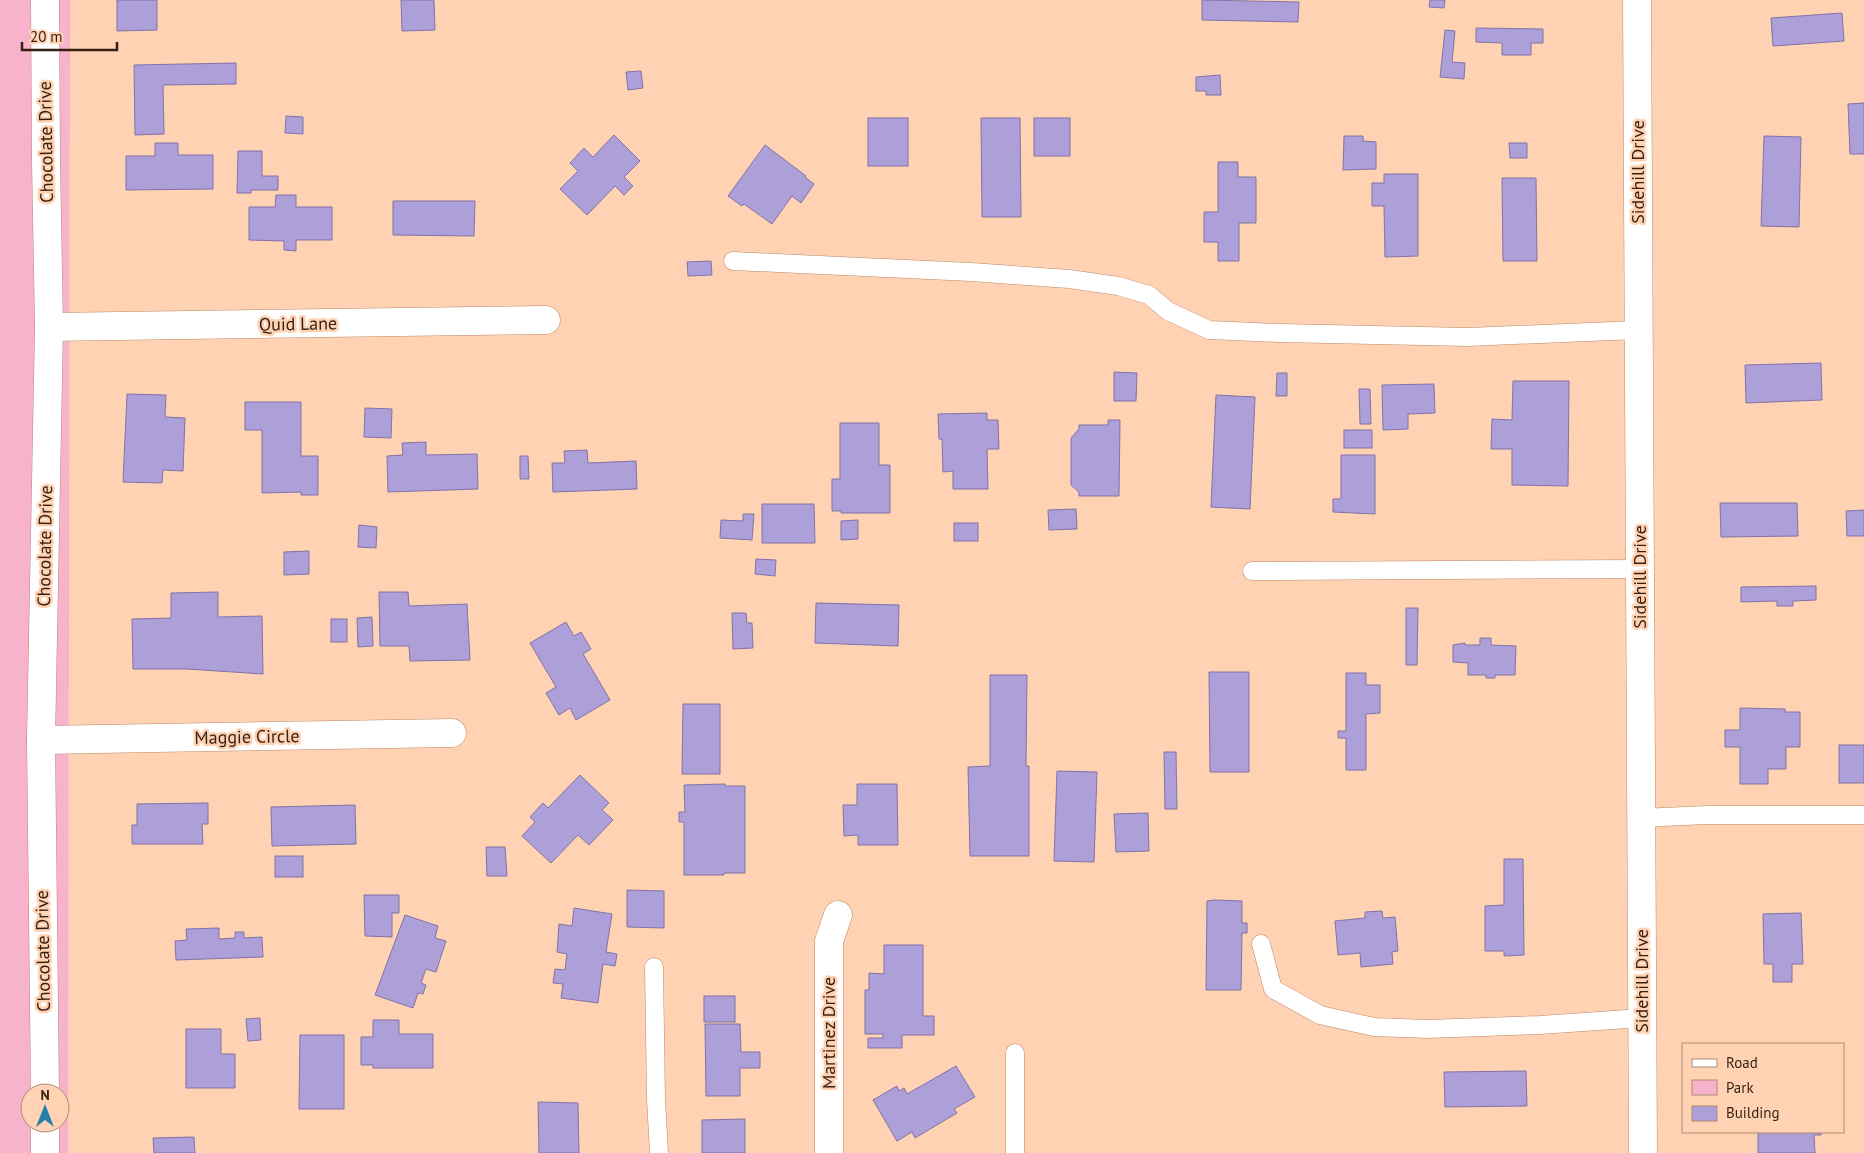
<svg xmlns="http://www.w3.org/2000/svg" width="1864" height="1153" font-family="'PT Sans',sans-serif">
	<rect width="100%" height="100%" fill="#ffd2b3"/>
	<!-- green -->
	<path fill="#f7b3cb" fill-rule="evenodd" d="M0 0H70L68 1153H0ZM30 1093H60V1123H30Z"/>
	<!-- building -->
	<g fill="#ad9fd7" stroke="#8173a8">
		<polygon points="117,0 157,0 157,30 117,31"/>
		<polygon points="401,0 434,0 435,30 402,31"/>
		<polygon points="1202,0 1299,2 1298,22 1202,20"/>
		<polygon points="1430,0 1445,0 1444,8 1429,7"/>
		<polygon points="1842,13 1844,41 1773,46 1771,18"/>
		<polygon points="1476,28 1543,29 1543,43 1531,43 1531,55 1502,55 1502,43 1476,42"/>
		<polygon points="1445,30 1455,31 1452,62 1465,63 1464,79 1440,77"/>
		<polygon points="236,63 236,84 163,85 164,134 135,135 134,65"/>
		<polygon points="641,71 643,88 628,90 626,72"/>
		<polygon points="1220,75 1221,95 1206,95 1206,91 1196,91 1196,77"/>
		<polygon points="1864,103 1864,154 1850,154 1848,104"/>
		<polygon points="286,116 303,117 303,134 285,133"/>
		<rect x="868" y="118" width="40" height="48"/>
		<polygon points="981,118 1020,118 1021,217 982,217"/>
		<rect x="1034" y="118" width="36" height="38"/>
		<polygon points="614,135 640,161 624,177 633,186 624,195 615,186 587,215 560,189 578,171 570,163 584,148 593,157"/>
		<polygon points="1344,136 1363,136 1363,141 1376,142 1376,169 1343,170"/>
		<polygon points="1764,136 1801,137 1799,227 1761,226"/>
		<polygon points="155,143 178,143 178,155 213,155 213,189 126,190 126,156 155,156"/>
		<polygon points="1509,143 1527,143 1527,158 1510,158"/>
		<polygon points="765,145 806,176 805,177 814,184 801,203 792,196 772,224 744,204 742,206 728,196"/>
		<polygon points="238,151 262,151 262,176 278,176 278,190 251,190 251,193 237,193"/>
		<polygon points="1218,162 1238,162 1238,177 1256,177 1256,223 1239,223 1239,261 1218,261 1218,242 1204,242 1204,212 1218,212"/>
		<polygon points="1384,174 1418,174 1418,256 1385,257 1384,206 1372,206 1372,183 1384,183"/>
		<polygon points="1502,178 1536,178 1537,261 1503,261"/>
		<polygon points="276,195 296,195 296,207 332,207 332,240 296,240 296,251 284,250 284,241 249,240 249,207 275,207"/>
		<polygon points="393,201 475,201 474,236 393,235"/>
		<polygon points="711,261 712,275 688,276 687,262"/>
		<polygon points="1821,363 1822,400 1746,403 1745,365"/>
		<polygon points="1114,372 1137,373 1136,401 1114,401"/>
		<polygon points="1277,373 1287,373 1287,396 1276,396"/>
		<polygon points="1513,381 1569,381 1568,486 1512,485 1512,449 1491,449 1492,419 1512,420"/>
		<polygon points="1434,384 1435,413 1408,414 1408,429 1383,430 1382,385"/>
		<polygon points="1359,389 1370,389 1371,424 1360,424"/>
		<polygon points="127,394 166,395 165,417 185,418 183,471 163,470 162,483 123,482"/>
		<polygon points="1216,395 1255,397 1250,509 1211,507"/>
		<polygon points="245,402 301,402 301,456 318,456 318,495 301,495 301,492 262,493 262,430 245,430"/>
		<polygon points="365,408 392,409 391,438 364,437"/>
		<polygon points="987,413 987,420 998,420 999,449 987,449 988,489 953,489 953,471 943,472 942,439 939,439 938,414"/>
		<polygon points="1108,420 1120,420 1119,496 1079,496 1079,492 1071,485 1071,438 1079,429 1079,425 1108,425"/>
		<polygon points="840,423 879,423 879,465 890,465 890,513 841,513 841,511 832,511 832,479 840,479"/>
		<rect x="1344" y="430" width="28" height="18"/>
		<polygon points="426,442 426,455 477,454 478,489 388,492 387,456 403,455 402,443"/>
		<polygon points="587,450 588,463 636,461 637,489 553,492 552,463 565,463 564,451"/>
		<polygon points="1341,455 1375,455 1375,514 1333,512 1333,499 1341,499"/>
		<polygon points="520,456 528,456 529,479 520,479"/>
		<polygon points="1720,503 1797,503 1798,536 1721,537"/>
		<polygon points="762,504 814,504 815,543 762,543"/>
		<polygon points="1076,509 1077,529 1049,530 1048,510"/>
		<polygon points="1864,510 1864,536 1847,536 1846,511"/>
		<polygon points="743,514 754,514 752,540 720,538 721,520 743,521"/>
		<polygon points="858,520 858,539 841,540 841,521"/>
		<rect x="954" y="523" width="24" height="18"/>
		<polygon points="359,525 377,527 376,548 358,547"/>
		<polygon points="309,551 309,574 284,575 284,552"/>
		<polygon points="756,559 776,560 775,576 755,574"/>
		<polygon points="1816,586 1816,600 1793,601 1793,606 1777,606 1777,601 1741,602 1741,587"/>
		<polygon points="218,592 218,617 262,616 263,674 187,669 133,669 132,619 171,618 171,593"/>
		<polygon points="379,592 408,592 409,606 467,604 470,660 410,661 409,646 380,646"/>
		<polygon points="816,603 899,605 898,646 815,643"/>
		<polygon points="1406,608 1418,608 1417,665 1406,665"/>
		<polygon points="732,613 746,613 747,623 752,623 753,648 733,649"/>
		<polygon points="372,617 373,646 358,647 357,618"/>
		<rect x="331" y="619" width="16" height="23"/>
		<polygon points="566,622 574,636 581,632 591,649 583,654 610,700 576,720 570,708 559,715 546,693 556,687 530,643"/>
		<polygon points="1480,638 1491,638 1491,645 1516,646 1515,675 1495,675 1495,678 1486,678 1486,675 1468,675 1468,663 1453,662 1453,645 1465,643 1465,645 1480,645"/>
		<polygon points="1209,672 1249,672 1249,772 1210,772"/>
		<polygon points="1346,673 1366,673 1366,685 1380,685 1380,713 1366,714 1366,770 1346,770 1346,738 1338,738 1338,731 1346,731"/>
		<polygon points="990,675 1027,675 1026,766 1029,766 1029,856 970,856 968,767 990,766"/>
		<polygon points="683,704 720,704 720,774 682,774"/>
		<polygon points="1740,708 1785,709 1785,712 1800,712 1800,747 1786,747 1786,769 1768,769 1768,784 1740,784 1740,747 1725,747 1725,730 1740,730"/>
		<rect x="1839" y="745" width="25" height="38"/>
		<polygon points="1164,752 1176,752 1177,809 1165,809"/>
		<polygon points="1057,771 1097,772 1094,862 1054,861"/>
		<polygon points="580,775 609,803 602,810 613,820 589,845 578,835 551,863 522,836 535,822 530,817 543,803 548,808"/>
		<polygon points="725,784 725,786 745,786 745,873 724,873 724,875 684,875 684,822 679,822 679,812 685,812 684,785"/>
		<polygon points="857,784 897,784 898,845 858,845 858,835 844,836 843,805 857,805"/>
		<polygon points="208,803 208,824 202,824 203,844 132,844 132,825 137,825 137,804"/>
		<polygon points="355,805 356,844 272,846 271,807"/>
		<polygon points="1148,813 1149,851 1116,852 1114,814"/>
		<polygon points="486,847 505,847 507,876 487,876"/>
		<rect x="275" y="856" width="28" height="21"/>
		<polygon points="1504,859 1523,859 1524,955 1504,956 1504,951 1485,951 1485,906 1504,905"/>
		<polygon points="627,890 664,891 664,928 627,927"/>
		<polygon points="364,895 399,895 399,913 392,913 392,937 365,936"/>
		<polygon points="1215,900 1242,901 1242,923 1247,923 1247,933 1242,933 1241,990 1206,990 1207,901"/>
		<polygon points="574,908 612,914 606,952 617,954 615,966 603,964 598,1003 561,998 563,984 553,983 555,969 565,970 567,954 557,952 559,924 572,926"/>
		<polygon points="1382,911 1383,918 1395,917 1398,951 1392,952 1393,964 1361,967 1360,953 1338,955 1335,921 1365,918 1365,912"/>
		<polygon points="1801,913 1803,964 1792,964 1792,982 1773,982 1773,964 1764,964 1763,914"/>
		<polygon points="405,915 438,926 435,938 446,941 436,972 426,969 421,983 426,985 423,994 418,993 413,1008 375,995"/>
		<polygon points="219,928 219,939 235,938 235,932 244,932 244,938 262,937 263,957 176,960 175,941 187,940 186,929"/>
		<polygon points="884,945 923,945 923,1016 934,1016 934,1035 902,1035 902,1048 868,1048 868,1038 883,1038 883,1034 865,1034 865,990 869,990 869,973 884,974"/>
		<rect x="704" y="996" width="31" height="26"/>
		<polygon points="260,1018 261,1040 248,1041 246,1019"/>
		<polygon points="373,1020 399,1020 399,1034 433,1034 433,1068 373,1068 373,1065 361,1065 361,1037 373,1037"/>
		<polygon points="705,1024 740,1024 741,1052 760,1052 760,1068 740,1068 740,1096 706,1096"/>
		<polygon points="186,1029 221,1029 221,1054 235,1054 235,1088 186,1088"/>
		<polygon points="300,1035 344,1035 344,1109 299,1109"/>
		<polygon points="956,1066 975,1097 954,1109 957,1113 915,1138 912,1132 897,1141 873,1100 897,1086 899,1091 904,1088 907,1094"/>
		<polygon points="1526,1071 1527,1106 1445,1107 1444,1072"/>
		<polygon points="538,1102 578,1103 579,1153 539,1153"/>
		<polygon points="745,1119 745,1153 702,1153 702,1120"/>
		<polygon points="1758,1132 1821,1132 1821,1135 1814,1135 1815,1153 1758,1153"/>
		<polygon points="194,1137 195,1153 154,1153 153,1138"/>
	</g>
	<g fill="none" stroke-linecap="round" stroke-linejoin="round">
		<!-- lane casing -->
		<g stroke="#bd8964" stroke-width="19">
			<g id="lane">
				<polyline points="733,261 971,272 1069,279 1118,286 1149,295 1168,311 1209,330 1279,333 1468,337 1638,330"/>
				<polyline points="1252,571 1640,569"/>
				<polyline points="1641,818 1707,815 1864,815"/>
				<polyline points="1261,944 1273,989 1320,1015 1374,1027 1427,1029 1540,1025 1642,1018"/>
				<polyline points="654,967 656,1099 659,1153"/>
				<polyline points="1015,1153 1015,1053"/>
			</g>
		</g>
		<!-- street casing -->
		<g stroke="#bd8964" stroke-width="29">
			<g id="street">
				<polyline points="49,327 546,320"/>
				<polyline points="41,740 452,733"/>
				<polyline points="45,1093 41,740 49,327 46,161 45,0"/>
				<polyline points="45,1123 45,1153"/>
				<polyline points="829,1153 829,941 838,915"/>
			</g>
		</g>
		<!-- secondary casing -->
		<g stroke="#bd8964" stroke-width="29">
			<polyline id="secondary" points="1637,0 1643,1153"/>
		</g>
		<!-- lane -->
		<use href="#lane" stroke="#fff" stroke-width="18"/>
		<!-- street -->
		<use href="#street" stroke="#fff" stroke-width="28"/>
		<!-- secondary -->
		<use href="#secondary" stroke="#fff" stroke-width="28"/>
	</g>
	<g text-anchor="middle" stroke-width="5" stroke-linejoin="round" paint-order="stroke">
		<!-- street labels -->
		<g font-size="18" fill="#341f10" stroke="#ffd2b3">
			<text transform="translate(46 142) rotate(-91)" y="6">Chocolate Drive</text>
			<text transform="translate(1638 172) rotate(-90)" y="6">Sidehill Drive</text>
			<text transform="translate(298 324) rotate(-1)" y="6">Quid Lane</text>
			<text transform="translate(45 546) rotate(-89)" y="6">Chocolate Drive</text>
			<text transform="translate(1640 577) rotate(-90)" y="6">Sidehill Drive</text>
			<text transform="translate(247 737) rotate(-1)" y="6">Maggie Circle</text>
			<text transform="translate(43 951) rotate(-91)" y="6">Chocolate Drive</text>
			<text transform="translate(1642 981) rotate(-90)" y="6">Sidehill Drive</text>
			<text transform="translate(829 1033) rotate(-90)" y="6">Martinez Drive</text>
		</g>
	</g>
	<!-- legend -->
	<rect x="1682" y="1043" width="162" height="90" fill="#ffd2b3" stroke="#ae8a72"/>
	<rect x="1692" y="1059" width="25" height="8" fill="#ffffff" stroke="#ae8a72"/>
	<text x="1726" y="1068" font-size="15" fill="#341f10">Road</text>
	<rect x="1692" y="1080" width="25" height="15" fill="#f7b3cb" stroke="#ae8a72"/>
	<text x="1726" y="1093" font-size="15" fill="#341f10">Park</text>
	<rect x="1692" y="1106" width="25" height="15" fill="#ad9fd7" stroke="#ae8a72"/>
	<text x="1726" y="1118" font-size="15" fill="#341f10">Building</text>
	<!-- north arrow -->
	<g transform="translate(45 1108)"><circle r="24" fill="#ffd2b3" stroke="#ae8a72"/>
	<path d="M0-4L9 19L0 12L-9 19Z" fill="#247fad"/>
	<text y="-8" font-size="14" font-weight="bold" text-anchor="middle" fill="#341f10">N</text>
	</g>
	<!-- scale -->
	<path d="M22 42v8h95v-8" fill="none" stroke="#341f10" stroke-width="2.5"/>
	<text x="30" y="42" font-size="15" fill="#341f10" stroke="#ffd2b3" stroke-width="4" paint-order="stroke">20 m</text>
</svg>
